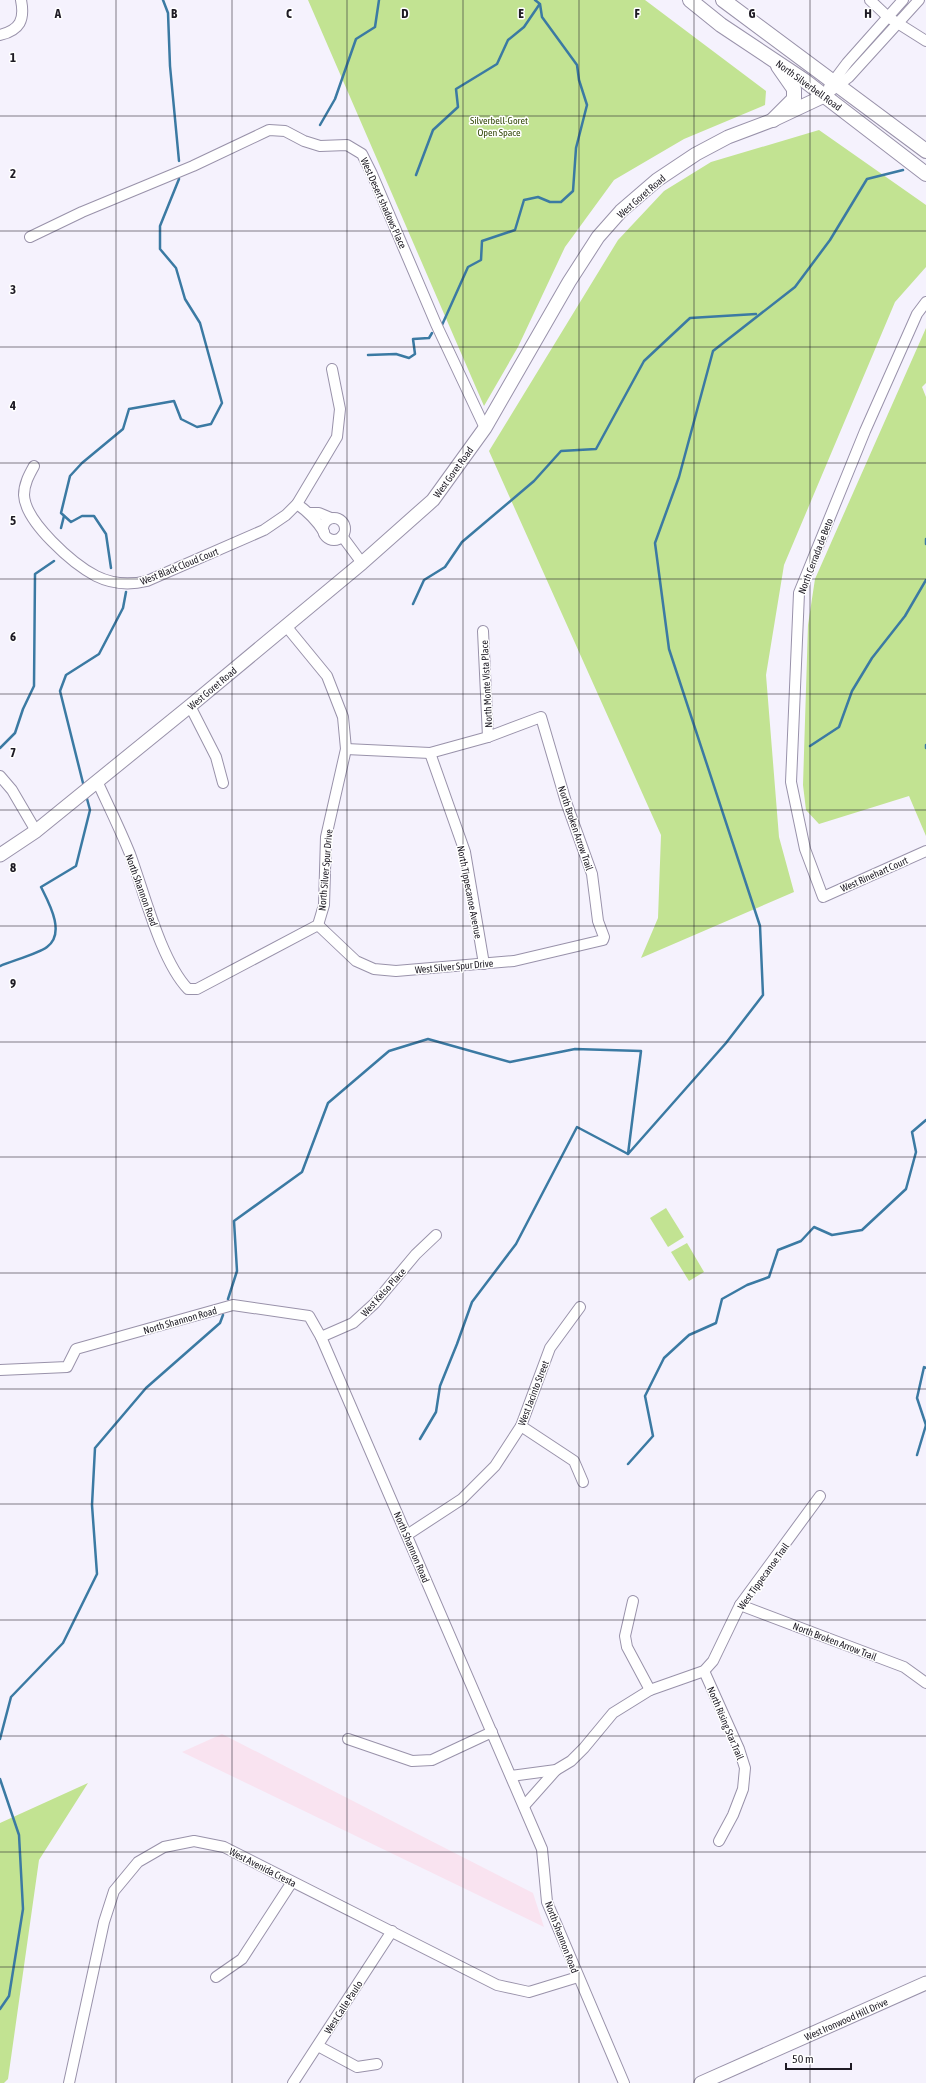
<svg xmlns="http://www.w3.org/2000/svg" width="926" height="2083" font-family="'Asap Condensed',sans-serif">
	<rect width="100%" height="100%" fill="#f5f2fd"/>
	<!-- industrial -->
	<polygon fill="#f9e3f0" points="222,1734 533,1893 544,1927 182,1752"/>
	<!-- green -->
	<g fill="#c2e392">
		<polygon points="308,0 645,0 766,91 765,105 684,139 614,180 565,247 518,347 484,406"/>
		<polygon points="819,130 926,205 926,267 895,302 784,565 766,675 779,837 794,892 641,958 658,918 661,835 489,451 618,240 664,191 711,162"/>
		<polygon points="926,328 926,383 922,387 926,397 926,836 909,796 819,824 806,810 803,785 808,625 815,579"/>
		<polygon points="666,1208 684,1237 668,1247 650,1218"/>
		<polygon points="687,1243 704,1272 689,1281 671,1252"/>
		<polygon points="88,1783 39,1860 8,2079 4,2083 0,2083 0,1823"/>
	</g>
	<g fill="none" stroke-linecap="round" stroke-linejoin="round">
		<!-- stream -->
		<g stroke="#3b7aa3" stroke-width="2.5">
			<polyline points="163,0 168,13 170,66 179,161"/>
			<polyline points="320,125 335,99 356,39 375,27 379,0"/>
			<polyline points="416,175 433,130 458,107 456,89 497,64 508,40 524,27 539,5"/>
			<polyline points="442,325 468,267 481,260 482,241 515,230 524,200 538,197 550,202 561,202 573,191 576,148 587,105 579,80 577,65 542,17 540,4 535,0"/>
			<polyline points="368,355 396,354 409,358 415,354 413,339 429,338 432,333"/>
			<polyline points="61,528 64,516"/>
			<polyline points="926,539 926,544"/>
			<polyline points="111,568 106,534 94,516 82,516 71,522 61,513 70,476 82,463 123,429 129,409 174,401 181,419 197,427 211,424 222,403 200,323 185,299 176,268 160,249 160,226 179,179"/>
			<polyline points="413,604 424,580 445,567 462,542 534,481 561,451 596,449 644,361 690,318 756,314"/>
			<polyline points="926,745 926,748"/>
			<polyline points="810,746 839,727 852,691 872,658 905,616 926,580"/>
			<polyline points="0,748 15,733 23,709 34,686 35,574 54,561"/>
			<polyline points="84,787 60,691 66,675 99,654 123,608 126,592"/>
			<path d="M0 966C11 961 38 954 47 947 66 933 49 903 41 887L76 866 90 810 86 795"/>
			<polyline points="228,1299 237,1271 234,1221 302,1172 328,1103 389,1051 428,1039 510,1062 575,1049 641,1051 628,1154 726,1043 763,995 760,926 669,649 655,543 679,477 713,351 795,287 830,240 867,179 903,170"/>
			<polyline points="926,1368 924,1367 917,1398 926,1425"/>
			<polyline points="420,1439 436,1412 440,1386 457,1344 472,1302 516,1244 577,1127 628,1154"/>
			<polyline points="917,1455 926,1425"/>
			<polyline points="628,1464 653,1436 645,1396 664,1358 689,1335 716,1323 722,1299 747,1285 769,1277 778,1250 801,1241 814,1227 832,1235 862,1230 906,1189 916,1152 912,1132 926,1120"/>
			<polyline points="0,1739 11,1697 63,1643 97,1574 92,1505 95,1448 146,1388 220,1323 223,1315"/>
			<polyline points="0,1779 19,1835 23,1909 9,1996 0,2009"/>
		</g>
		<!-- minor casing -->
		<g stroke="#9992aa" stroke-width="12">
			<g id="minor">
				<polyline points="870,0 888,17 926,41"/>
				<path d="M0 35C20 30 25 20 21 0"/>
				<polyline points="829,87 847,63 903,0"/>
				<polyline points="824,96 849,77 919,0"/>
				<polyline points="30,237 82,212 193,166 269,130 285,131 304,141 320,146 347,145 362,154 372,174 436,324 485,428"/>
				<polyline points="926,302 917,314 865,431 799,593 791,782 805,849 823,897 926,851"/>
				<path d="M34 466C29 475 24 484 24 495 25 522 73 564 96 576 112 584 130 585 147 581L264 530 286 515 297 504 337 437 340 409 332 369"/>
				<path d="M297 504C307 511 317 521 324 532"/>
				<polyline points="309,513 319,513 331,518"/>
				<circle cx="334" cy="529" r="11"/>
				<polyline points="342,536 362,563"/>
				<polyline points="483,631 488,737"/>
				<polyline points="190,706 216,757 223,783"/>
				<polyline points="430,753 465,852 484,964"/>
				<polyline points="0,776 12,790 36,831"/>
				<path d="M97 781C108 805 120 829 130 854 144 892 161 961 188 989H197L318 925 324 905 326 837 346 749 343 717 327 676 286 626"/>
				<polyline points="318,925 356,961 374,969 396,971 514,961 603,940 604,937 598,921 592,874 566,802 541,717 488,737 430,753 346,749"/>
				<polyline points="321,1337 353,1323 375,1303 416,1254 436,1235"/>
				<polyline points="0,1370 67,1367 76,1349 233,1305 309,1316 321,1337 542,1849 547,1902 624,2083"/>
				<polyline points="521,1426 574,1461 583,1482"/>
				<polyline points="407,1535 462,1499 495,1466 521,1426 550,1348 580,1307"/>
				<polyline points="633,1601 625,1636 627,1647 650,1690"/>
				<polyline points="740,1605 904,1667 926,1683"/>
				<polyline points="704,1671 739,1749 745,1768 743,1789 733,1815 719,1841"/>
				<polyline points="348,1739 412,1761 432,1760 492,1732"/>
				<polyline points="511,1776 556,1770 571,1761 584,1748 613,1713 650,1690 704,1671 713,1661 740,1605 820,1496"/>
				<polyline points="524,1806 556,1770"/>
				<polyline points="216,1977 242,1959 292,1882"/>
				<polyline points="318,2046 357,2067 377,2064"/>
				<polyline points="69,2083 104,1922 114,1891 138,1862 164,1847 194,1841 224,1847 497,1985 529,1992 578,1977"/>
				<polyline points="293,2083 392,1931"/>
			</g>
		</g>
		<!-- tertiary casing -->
		<g stroke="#9992aa" stroke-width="15">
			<g id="tertiary">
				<polyline points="0,855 36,831 190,706 362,563 433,500 485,428 569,282 598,237 621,211 657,180 696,154 728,137 773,120 824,96"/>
				<polyline points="701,2083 926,1983"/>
			</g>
		</g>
		<!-- secondary casing -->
		<g stroke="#9992aa" stroke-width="16">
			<g id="secondary">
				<polyline points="690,0 721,25 805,81 926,174"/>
				<polyline points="723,0 926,151"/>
				<polyline points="773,120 794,99 794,89 778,66"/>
			</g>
		</g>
		<!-- minor -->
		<use href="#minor" stroke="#fff" stroke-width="10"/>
		<!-- tertiary -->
		<use href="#tertiary" stroke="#fff" stroke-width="13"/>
		<!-- secondary -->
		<use href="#secondary" stroke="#fff" stroke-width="14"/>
	</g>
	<!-- grid -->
	<path fill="none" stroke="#1e1b24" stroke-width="1" stroke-opacity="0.55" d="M116 0V2083M232 0V2083M347 0V2083M463 0V2083M579 0V2083M694 0V2083M810 0V2083M0 116H926M0 231H926M0 347H926M0 463H926M0 579H926M0 694H926M0 810H926M0 926H926M0 1042H926M0 1157H926M0 1273H926M0 1389H926M0 1504H926M0 1620H926M0 1736H926M0 1852H926M0 1967H926"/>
	<g text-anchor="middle" stroke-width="3" stroke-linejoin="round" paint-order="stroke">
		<!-- street labels -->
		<g font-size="10" fill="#1e1b24" stroke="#fff">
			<text transform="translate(809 85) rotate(36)" y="4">North Silverbell Road</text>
			<text transform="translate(641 196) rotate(-41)" y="4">West Goret Road</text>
			<text transform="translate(384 203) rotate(66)" y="4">West Desert shadows Place</text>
			<text transform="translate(453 472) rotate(-54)" y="4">West Goret Road</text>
			<text transform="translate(815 556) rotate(-69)" y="4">North Cerrada de Beto</text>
			<text transform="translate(179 566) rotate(-22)" y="4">West Black Cloud Court</text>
			<text transform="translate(486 684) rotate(-93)" y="4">North Monte Vista Place</text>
			<text transform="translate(212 688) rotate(-40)" y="4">West Goret Road</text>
			<text transform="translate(576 828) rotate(71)" y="4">North Broken Arrow Trail</text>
			<text transform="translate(325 870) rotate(-85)" y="4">North Silver Spur Drive</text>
			<text transform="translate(874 874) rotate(-24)" y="4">West Rinehart Court</text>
			<text transform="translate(142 890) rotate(70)" y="4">North Shannon Road</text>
			<text transform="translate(470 892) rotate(79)" y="4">North Tippecanoe Avenue</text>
			<text transform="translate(454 966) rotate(-5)" y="4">West Silver Spur Drive</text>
			<text transform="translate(383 1292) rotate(-48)" y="4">West Kelso Place</text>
			<text transform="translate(180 1320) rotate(-16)" y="4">North Shannon Road</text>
			<text transform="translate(533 1393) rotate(-69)" y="4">West Jacinto Street</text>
			<text transform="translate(412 1547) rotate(67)" y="4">North Shannon Road</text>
			<text transform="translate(763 1576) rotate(-54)" y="4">West Tippecanoe Trail</text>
			<text transform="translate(835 1641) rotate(21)" y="4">North Broken Arrow Trail</text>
			<text transform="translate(726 1723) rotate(67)" y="4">North Rising Star Trail</text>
			<text transform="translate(263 1867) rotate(27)" y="4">West Avenida Cresta</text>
			<text transform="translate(562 1937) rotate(69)" y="4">North Shannon Road</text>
			<text transform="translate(343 2007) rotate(-57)" y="4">West Calle Paulo</text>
			<text transform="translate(846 2019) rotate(-24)" y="4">West Ironwood Hill Drive</text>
		</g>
		<!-- park labels -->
		<g font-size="10" fill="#354a0b" stroke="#fff">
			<text x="499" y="124">Silverbell-Goret<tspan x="499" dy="12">Open Space</tspan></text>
		</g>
	</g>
	<g font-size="13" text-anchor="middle" font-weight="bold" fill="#1e1b24" stroke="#fff" stroke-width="3" stroke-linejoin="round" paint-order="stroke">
		<text x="58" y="18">A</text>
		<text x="174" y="18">B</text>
		<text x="289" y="18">C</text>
		<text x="405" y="18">D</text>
		<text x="521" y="18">E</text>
		<text x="637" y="18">F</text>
		<text x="752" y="18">G</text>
		<text x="868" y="18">H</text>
		<text x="13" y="62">1</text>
		<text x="13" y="178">2</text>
		<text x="13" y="294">3</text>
		<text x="13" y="410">4</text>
		<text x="13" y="525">5</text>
		<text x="13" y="641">6</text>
		<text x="13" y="757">7</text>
		<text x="13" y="872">8</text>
		<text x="13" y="988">9</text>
	</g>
	<!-- scale -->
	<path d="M786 2063v6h65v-6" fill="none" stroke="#1e1b24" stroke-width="2"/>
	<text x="792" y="2063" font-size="12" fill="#1e1b24" stroke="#ffffff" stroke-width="3" paint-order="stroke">50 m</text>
</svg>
